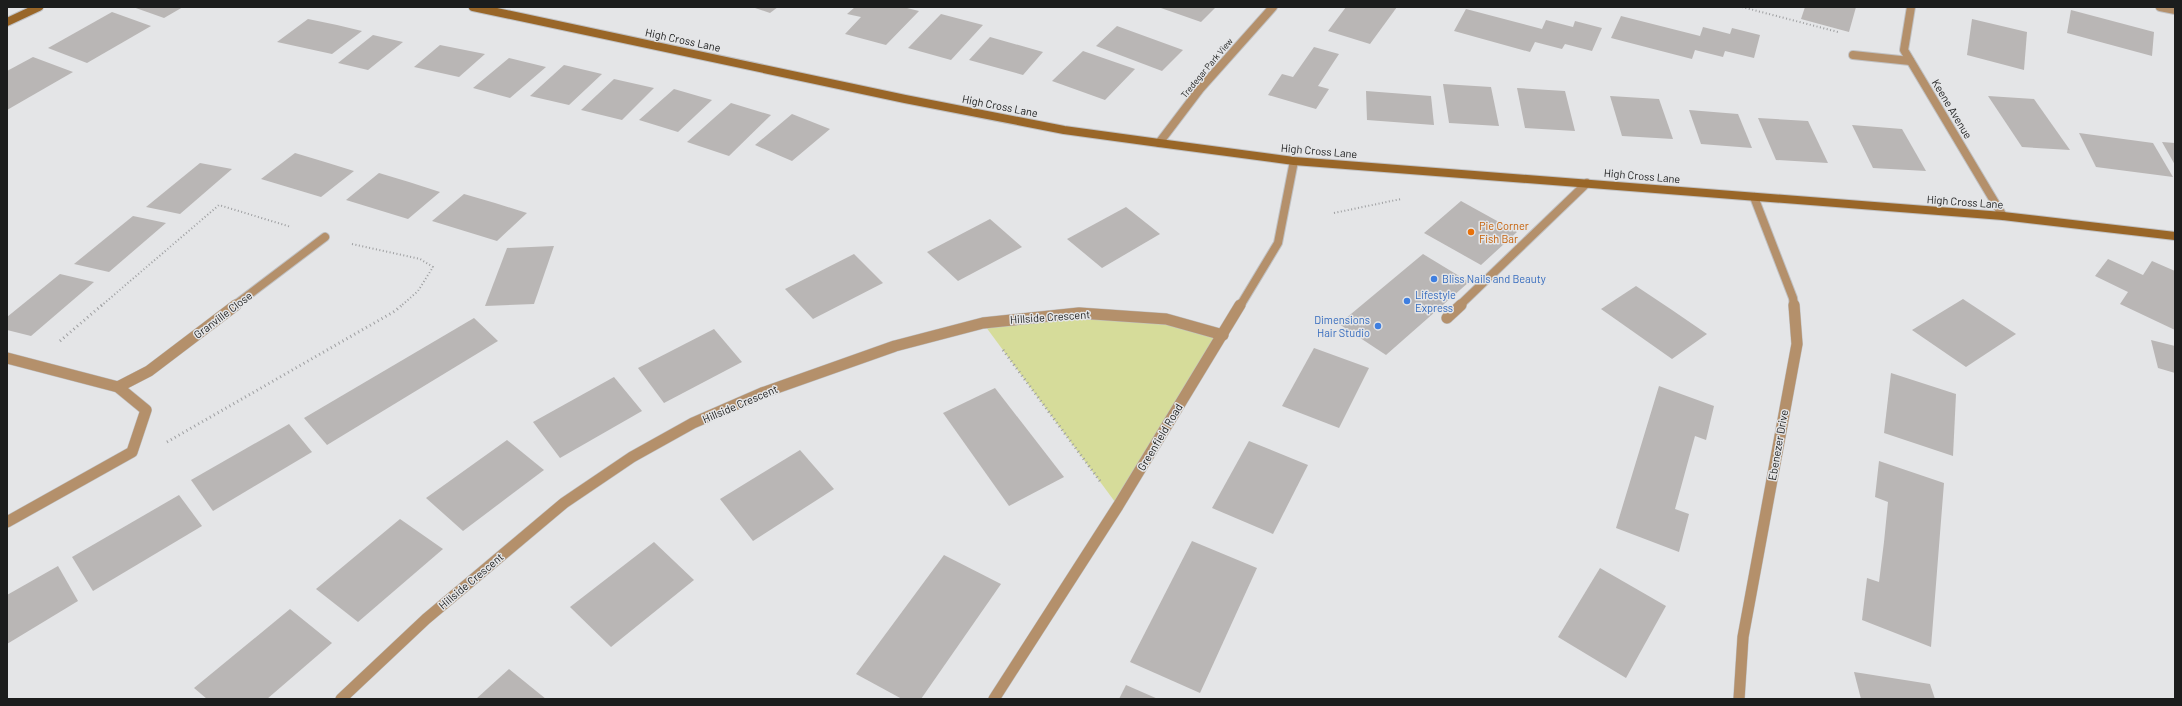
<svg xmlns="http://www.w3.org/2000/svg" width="2182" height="706" font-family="Barlow,sans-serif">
	<rect width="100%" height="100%" fill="#e4e5e7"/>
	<!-- green -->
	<polygon fill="#d6dc9a" points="1079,313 1166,319 1223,335 1118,506 983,323"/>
	<!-- building -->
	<g fill="#b9b6b5">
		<polygon points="133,7 183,7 164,18"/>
		<polygon points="752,7 778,7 770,13"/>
		<polygon points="855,7 903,7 919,11 886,45 845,34 861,17 847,14"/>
		<polygon points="1158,7 1216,7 1201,22"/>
		<polygon points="1346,7 1397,7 1370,44 1328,31"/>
		<polygon points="1805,7 1856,7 1849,32 1801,19"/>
		<polygon points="1466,9 1542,29 1546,20 1573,27 1575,21 1602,28 1592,51 1565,44 1562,49 1535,42 1530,52 1454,31"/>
		<polygon points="2071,10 2154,32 2152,56 2067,33"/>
		<polygon points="112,12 151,26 87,63 48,48"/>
		<polygon points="941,14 983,25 951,60 908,48"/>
		<polygon points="1621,16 1700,36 1703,27 1730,34 1732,28 1760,35 1754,58 1725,51 1723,57 1695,50 1692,59 1611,38"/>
		<polygon points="308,19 337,25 362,31 332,54 277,42"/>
		<polygon points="1972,19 2027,32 2024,70 1967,55"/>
		<polygon points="1117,26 1183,50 1162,71 1096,46"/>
		<polygon points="373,35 403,42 368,70 338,63"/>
		<polygon points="990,37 1043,52 1023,75 969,60"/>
		<polygon points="440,45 485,54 459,77 414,67"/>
		<polygon points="1314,47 1339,54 1318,86 1329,89 1316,109 1268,95 1282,74 1293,77"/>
		<polygon points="1083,51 1135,69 1105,100 1052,81"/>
		<polygon points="33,57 73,72 7,110 7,71"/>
		<polygon points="509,58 546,67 510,98 473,88"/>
		<polygon points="564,65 602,74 569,105 530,96"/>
		<polygon points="614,79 654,88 622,120 581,110"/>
		<polygon points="1443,84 1491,87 1499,126 1449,123"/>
		<polygon points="1517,88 1565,91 1575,131 1525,128"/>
		<polygon points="674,89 712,100 678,132 639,120"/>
		<polygon points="1366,91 1431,96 1434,125 1367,120"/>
		<polygon points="1610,96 1659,99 1673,139 1622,136"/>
		<polygon points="1988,96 2034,99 2070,150 2022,147"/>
		<polygon points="731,103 771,115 729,156 687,142"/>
		<polygon points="1689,110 1738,114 1752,148 1701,144"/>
		<polygon points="792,114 830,129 792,161 755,145"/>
		<polygon points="1758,118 1808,121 1828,163 1776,160"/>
		<polygon points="1852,125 1902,129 1926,171 1873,168"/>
		<polygon points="2079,133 2153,143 2173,177 2096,167"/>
		<polygon points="2162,142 2175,143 2175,165"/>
		<polygon points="295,153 325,162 354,171 321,197 261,179"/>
		<polygon points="200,163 232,169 180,214 146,207"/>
		<polygon points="379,173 409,182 440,192 408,219 346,200"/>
		<polygon points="464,194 495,203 527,213 497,241 432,221"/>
		<polygon points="1461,201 1517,232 1481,265 1424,233"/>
		<polygon points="1126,207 1160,234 1102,268 1067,239"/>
		<polygon points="133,216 166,223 109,272 74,264"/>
		<polygon points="990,219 1022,247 958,281 927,252"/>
		<polygon points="554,246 534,304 485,306 507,248"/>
		<polygon points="854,254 883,283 813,319 785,289"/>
		<polygon points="1423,254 1469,282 1386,355 1339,324"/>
		<polygon points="2108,259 2143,275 2152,261 2175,271 2175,330 2120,304 2128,292 2095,276"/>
		<polygon points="60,274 94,282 31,336 7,330 7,317"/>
		<polygon points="1636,286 1672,310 1707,334 1672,359 1601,309"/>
		<polygon points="1963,299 2016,334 1966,367 1912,330"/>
		<polygon points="474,318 498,341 327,445 304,418"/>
		<polygon points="714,329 742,362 664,403 638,368"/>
		<polygon points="2151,340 2175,346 2175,373 2158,368"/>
		<polygon points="1314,348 1369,368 1339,428 1282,406"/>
		<polygon points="1891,373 1956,394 1953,456 1884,433"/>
		<polygon points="614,377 642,411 560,458 533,422"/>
		<polygon points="1659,386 1714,406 1706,440 1695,436 1675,509 1689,514 1679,552 1616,528"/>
		<polygon points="995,388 1064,477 1009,506 943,413"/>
		<polygon points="289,424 312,452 213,511 191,480"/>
		<polygon points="507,440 544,470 463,531 426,498"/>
		<polygon points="1249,441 1308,465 1273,534 1212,508"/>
		<polygon points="800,450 834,489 753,541 720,499"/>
		<polygon points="1879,461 1944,483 1931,647 1862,620 1867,578 1879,582 1884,542 1888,502 1875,497"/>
		<polygon points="179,495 202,526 93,591 72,557"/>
		<polygon points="400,519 443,549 358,622 316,589"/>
		<polygon points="1192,541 1257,568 1200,693 1130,662"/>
		<polygon points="654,542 694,580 611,647 570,607"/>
		<polygon points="944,555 1001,584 921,699 902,699 856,674"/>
		<polygon points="58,566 78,601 7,644 7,595"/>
		<polygon points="1600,568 1666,606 1626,678 1558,637"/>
		<polygon points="290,609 332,643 267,699 207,699 194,688"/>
		<polygon points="509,669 546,699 476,699"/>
		<polygon points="1854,672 1930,684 1935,699 1861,699"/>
		<polygon points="1126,685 1158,699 1119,699"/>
	</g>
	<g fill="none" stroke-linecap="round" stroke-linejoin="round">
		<!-- lane-far1 casing -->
		<g stroke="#c0c1c3" stroke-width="10">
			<g id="lane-far1">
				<polyline points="1853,55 1910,61"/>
				<polyline points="1459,306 1587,183"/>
			</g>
		</g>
		<!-- lane casing -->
		<g stroke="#c0c1c3" stroke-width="12">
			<polyline id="lane" points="1447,318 1461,305"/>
		</g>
		<!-- street-far1 casing -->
		<g stroke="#c0c1c3" stroke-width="10">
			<g id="street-far1">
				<polyline points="1911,7 1904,50 2003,216"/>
				<polyline points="2160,7 2175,10"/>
				<polyline points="1159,143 1200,89 1273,7"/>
				<polyline points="1754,197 1793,298 1794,306"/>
				<polyline points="234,306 325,237"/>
				<polyline points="1240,306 1278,243 1294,161"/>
			</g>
		</g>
		<!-- street casing -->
		<g stroke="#c0c1c3" stroke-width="12">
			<g id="street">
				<polyline points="7,358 118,387 146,410 132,452 7,522"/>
				<polyline points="118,387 149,371 236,305"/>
				<polyline points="341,699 426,619 564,503 632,457 693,423 762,393 895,346 983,323 1079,313 1166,319 1223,335"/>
				<polyline points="994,699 1118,506 1240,305"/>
				<polyline points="1739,699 1743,637 1797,344 1794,305"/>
			</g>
		</g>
		<!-- secondary casing -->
		<g stroke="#c0c1c3" stroke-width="10">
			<g id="secondary">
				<polyline points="473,7 905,99 1064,130 1159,143 1294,161 2003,216 2175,236"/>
				<polyline points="7,22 39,7"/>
			</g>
		</g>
		<!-- path-far1 -->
		<g stroke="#9e9fa1" stroke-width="2" stroke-dasharray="1 2.5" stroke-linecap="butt">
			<polyline points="1742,7 1838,32"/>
			<polyline points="1334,213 1401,199"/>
			<polyline points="352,244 420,259 433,267 418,291 401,306"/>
			<polyline points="101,306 219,205 291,227"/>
		</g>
		<!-- path -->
		<g stroke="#9e9fa1" stroke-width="3" stroke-dasharray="1 3.5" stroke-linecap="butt">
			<polyline points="60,341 102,305"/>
			<polyline points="1003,350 1100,481"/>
			<polyline points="167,442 395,311 402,305"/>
		</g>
		<!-- lane-far1 -->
		<use href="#lane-far1" stroke="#b4906b" stroke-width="8"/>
		<!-- lane -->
		<use href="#lane" stroke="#b4906b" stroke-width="11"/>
		<!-- street-far1 -->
		<use href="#street-far1" stroke="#b4906b" stroke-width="8"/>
		<!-- street -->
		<use href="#street" stroke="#b4906b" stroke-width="11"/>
		<!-- secondary -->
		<use href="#secondary" stroke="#996628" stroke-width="8"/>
	</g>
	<!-- markers -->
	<circle fill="#e8710a" stroke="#e4e5e7" stroke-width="1.5" cx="1471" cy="232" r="4"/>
	<g fill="#3f7fe0" stroke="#e4e5e7" stroke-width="1.5">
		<circle cx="1434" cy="279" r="4"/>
		<circle cx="1407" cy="301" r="4"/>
		<circle cx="1378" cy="326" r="4"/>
	</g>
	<g text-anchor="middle" stroke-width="3" stroke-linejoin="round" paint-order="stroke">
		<!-- far-street labels -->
		<g font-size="9" fill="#1c1d1d" stroke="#e4e5e7">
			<text transform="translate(1207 68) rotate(-50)" y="3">Tredegar Park View</text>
		</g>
		<!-- street labels -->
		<g font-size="11" fill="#1c1d1d" stroke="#e4e5e7">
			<text transform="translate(683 40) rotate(12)" y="4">High Cross Lane</text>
			<text transform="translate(1000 106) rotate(11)" y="4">High Cross Lane</text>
			<text transform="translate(1952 109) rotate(59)" y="4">Keene Avenue</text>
			<text transform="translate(1319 151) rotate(5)" y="4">High Cross Lane</text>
			<text transform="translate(1642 176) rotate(5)" y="4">High Cross Lane</text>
			<text transform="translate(1965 202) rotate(4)" y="4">High Cross Lane</text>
			<text transform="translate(223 315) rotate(-37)" y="4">Granville Close</text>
			<text transform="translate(1050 317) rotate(-4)" y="4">Hillside Crescent</text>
			<text transform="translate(740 404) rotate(-23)" y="4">Hillside Crescent</text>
			<text transform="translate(1160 437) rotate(-59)" y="4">Greenfield Road</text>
			<text transform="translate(1778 445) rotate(-80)" y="4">Ebenezer Drive</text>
			<text transform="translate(471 581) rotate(-40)" y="4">Hillside Crescent</text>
		</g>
		<!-- food labels -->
		<g font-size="11" fill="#c56008" stroke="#e4e5e7" text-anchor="start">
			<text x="1479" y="230">Pie Corner<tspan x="1479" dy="13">Fish Bar</tspan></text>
		</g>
		<!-- shop labels -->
		<g font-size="11" fill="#366cbe" stroke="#e4e5e7" text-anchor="start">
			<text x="1442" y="283">Bliss Nails and Beauty</text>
			<text x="1415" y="299">Lifestyle<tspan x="1415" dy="13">Express</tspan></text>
			<text x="1370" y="324" text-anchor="end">Dimensions<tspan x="1370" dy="13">Hair Studio</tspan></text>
		</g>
	</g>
	<!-- border -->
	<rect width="2182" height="706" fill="none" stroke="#1c1d1d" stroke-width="16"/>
</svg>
